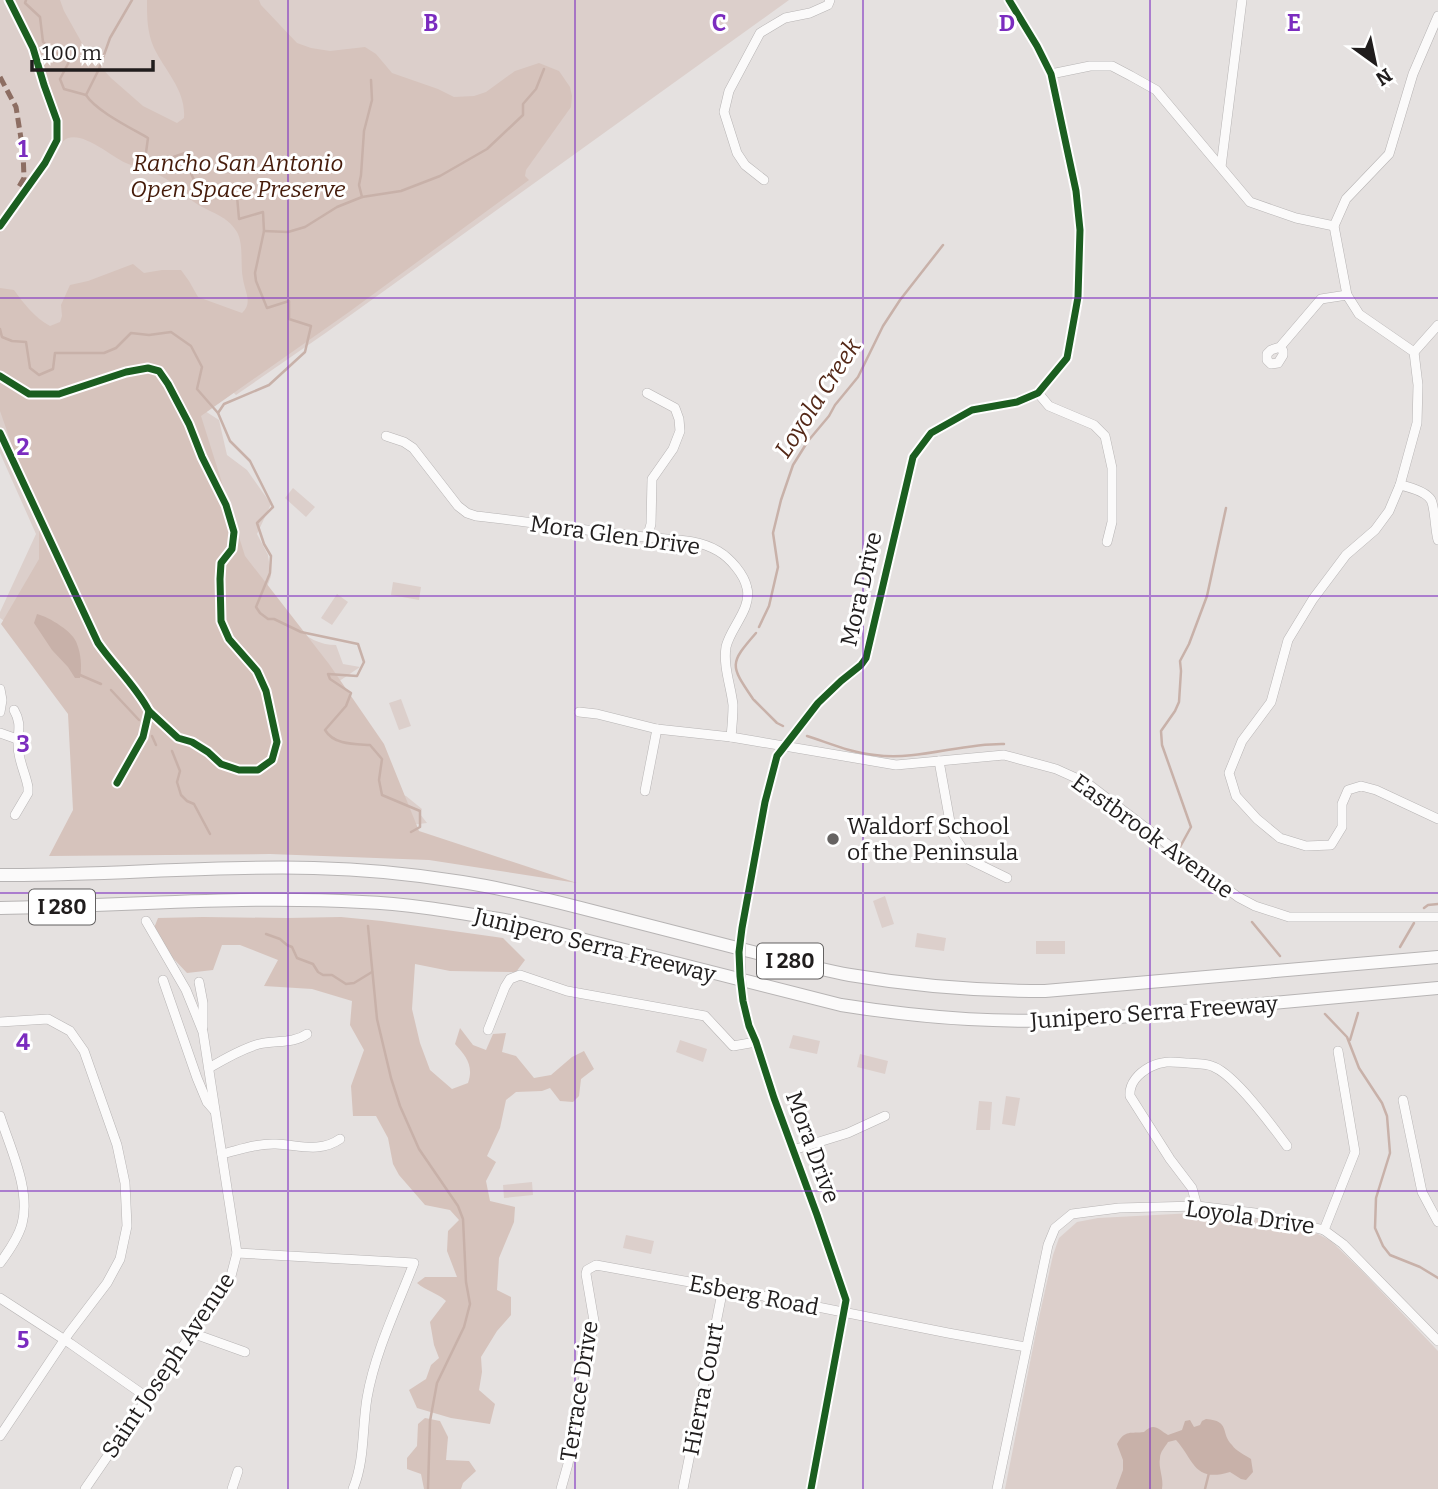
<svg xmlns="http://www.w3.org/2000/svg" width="1438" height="1489" font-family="Bitter,serif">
	<rect width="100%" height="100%" fill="#e5e1e0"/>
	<!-- green -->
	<g fill="#dccfcb">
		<path d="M0 0H789L327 332 236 395 207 367 205 411 219 420 227 455 247 470 271 504 257 534 268 555 271 576 265 593C285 615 303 645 336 645L343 664 360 667 332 686 390 791 406 796 422 809 420 814 427 823 318 836 129 794 7 623 0 618V612L36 534 0 453Z"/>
		<polygon points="293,488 315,507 306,517 285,498"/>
		<polygon points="393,582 421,587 419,600 391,595"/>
		<polygon points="337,594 348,602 332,625 321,618"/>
		<polygon points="401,699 411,726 399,730 389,703"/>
		<polygon points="885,896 894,924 882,928 873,901"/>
		<polygon points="917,933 946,938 944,951 915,947"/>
		<rect x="1036" y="941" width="29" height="13"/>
		<polygon points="793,1035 820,1041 817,1054 789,1048"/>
		<polygon points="680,1040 707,1049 703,1062 676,1052"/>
		<polygon points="860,1054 888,1061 885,1074 857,1067"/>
		<polygon points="1006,1096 1020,1098 1015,1126 1002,1124"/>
		<polygon points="979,1101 992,1102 990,1130 976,1130"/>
		<polygon points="532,1182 533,1195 504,1198 503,1185"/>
		<polygon points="1194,1213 1245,1215 1296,1228 1318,1234 1331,1241 1360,1269 1438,1351 1438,1489 1005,1489 1038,1322 1053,1255 1059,1238 1077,1222 1098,1218"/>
		<polygon points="626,1235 654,1241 651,1254 623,1248"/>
	</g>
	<!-- forest -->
	<g fill="#d6c3bc">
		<path d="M5 0H60L64 11 87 52 111 78 143 106 177 123 184 118C186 90 165 71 154 48 147 32 147 17 147 0H259L261 5 297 43 311 48 330 51 365 47 376 54 392 73 438 89 454 97 474 96 486 92 515 71 539 63 559 71 570 87 572 96 571 107 526 170 525 176 529 180 349 312 201 416 245 556 329 664 384 744 419 831 577 883 429 860 270 854 49 856 73 810 68 714 1 624 39 559V522L0 411V288L14 290C25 305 34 317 50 326L60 322 62 316 61 305 70 285 88 281 133 264 144 273 162 270H181L189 281 198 297 242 313C253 303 245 292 243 279 240 265 244 245 237 232 226 213 205 212 190 199 180 191 173 182 161 176 150 170 137 168 126 163 110 156 86 133 68 138 61 140 57 153 53 159 36 184 18 209 0 233V220L45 157 52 145 55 137 52 121 33 60 18 24Z"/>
		<path d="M203 917 287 918 341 917 382 921 503 938 525 960 516 972 450 971 415 964 412 1009 420 1043 430 1070 452 1089 468 1083C474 1066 466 1056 455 1044L460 1028 473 1045 486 1050 493 1034 506 1033 502 1052 516 1056 534 1078 551 1075 572 1057 584 1051 594 1069 581 1079 579 1096 573 1102 560 1101 550 1088 542 1091 516 1092 506 1100 500 1128 487 1156 496 1162 486 1181 490 1201 515 1207 514 1222 499 1258 497 1290 511 1297V1315L497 1331 481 1357 482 1372 479 1390 495 1404 490 1424 451 1418 417 1408 409 1390 426 1379 431 1365 439 1358 434 1345 430 1322 446 1301C438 1293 426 1291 417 1283L425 1277H457L447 1251 448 1231 459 1220 450 1210 425 1205 399 1175 393 1164 388 1138 376 1116H353L351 1086 364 1050 350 1025 352 1001 312 989 264 986 278 960 240 945H222L213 970 187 973 171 956 154 928 158 918Z"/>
		<polygon points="425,1418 440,1421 448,1437 446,1460 469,1461 476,1471 463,1483 461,1489 424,1489 421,1474 407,1469 407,1458 417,1446 418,1424"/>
	</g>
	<!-- water -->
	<g fill="#c8b1a9">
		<path d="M37 614C49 617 74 632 77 644 81 654 82 667 80 678H75L68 667 52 650 34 623Z"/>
		<path d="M1206 1419C1231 1421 1220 1433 1232 1445 1236 1451 1245 1455 1251 1459L1253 1472 1246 1480 1241 1479 1230 1472C1194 1483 1194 1460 1176 1440L1168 1442C1165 1447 1160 1452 1160 1458 1158 1468 1164 1478 1162 1489H1116L1123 1470V1460L1117 1444C1125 1429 1131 1434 1144 1432 1154 1422 1158 1429 1168 1435L1182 1430 1185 1421 1190 1420 1194 1427 1200 1425 1202 1421Z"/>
	</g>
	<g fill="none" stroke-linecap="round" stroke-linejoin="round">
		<!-- stream -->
		<g stroke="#c8b1a9" stroke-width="2.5">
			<path d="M26 0 25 3 40 17 43 42 60 56 71 58 60 79 64 89 86 95C96 111 131 128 148 138L144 167 188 152 189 169 204 202 226 188 237 196 239 219 263 212 264 231 255 273 256 281 267 308 289 301V319L311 326 305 352 269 385 224 404 218 413"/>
			<polyline points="86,95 99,69 110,38 132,0"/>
			<polyline points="362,197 359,185 361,175 364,131 372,100 371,80"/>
			<polyline points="264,231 288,232 305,227 337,207 362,197 401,191 440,176 487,149 523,115 523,104 536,89 544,69"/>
			<path d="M0 329 2 337 12 341 26 342 30 368 39 375 53 369 55 353H104L116 348 131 333 149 335 171 332 191 346 202 367 197 389 218 413 230 441 250 461 273 507 257 523 264 544 271 556 270 573 256 607 260 613 268 619H274L301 632 358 644 364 662 357 676 328 674 330 679 351 693 346 706 325 730C334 745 354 744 370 745L382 759 379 780 382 795 420 811V827L411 832"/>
			<polyline points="759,627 769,606 778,567 773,533 781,500 793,465 808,441 829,416 835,405 858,377 883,326 900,300 943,245"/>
			<polyline points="80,675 101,684"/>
			<polyline points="111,690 139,720"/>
			<path d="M753 699C730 665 729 664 756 633"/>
			<polyline points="754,700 777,723 783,726"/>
			<polyline points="152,736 156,745"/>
			<path d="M807 736C829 743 852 753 875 755 918 761 961 743 1004 744"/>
			<polyline points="172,751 180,771 177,782 181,795 187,801 194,804 210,834"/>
			<polyline points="1180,847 1191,827 1162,745 1161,731 1175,711 1179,702 1181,671 1180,661 1189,644 1207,596 1226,508"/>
			<polyline points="1424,908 1428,905 1438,904"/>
			<polyline points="1252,922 1280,956"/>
			<polyline points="368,926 377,1019 391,1078 400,1106 419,1149 458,1206 463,1219 466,1282 470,1304 464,1327 437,1383 430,1421 428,1489"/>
			<polyline points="266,934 280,939 287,945 292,947 297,958 313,964 318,972 323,975 332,975 346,984 354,983 372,972"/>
			<polyline points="1400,947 1414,923"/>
			<polyline points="1325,1014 1347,1037 1359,1068 1382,1103 1387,1116 1390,1153 1376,1198 1375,1228 1383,1246 1390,1255 1420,1267 1438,1278"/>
			<polyline points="1350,1040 1358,1013"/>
			<polyline points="1205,1489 1209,1473"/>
		</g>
		<!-- minor casing -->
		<g stroke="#b7b4b4" stroke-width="10">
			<g id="minor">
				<polyline points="1438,16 1413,74 1389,154 1346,199 1334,226 1347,295 1359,314 1414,352 1418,385 1417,423 1400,485 1389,511 1375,530 1346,555 1313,599 1288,640 1271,702 1242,741 1229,773 1236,796 1257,819 1280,838 1306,846 1331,845 1342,827 1342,804 1348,790 1361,786 1376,790 1438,819"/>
				<polyline points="1051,74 1090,66 1112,66 1131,76 1156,90 1250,202 1296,218 1334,226"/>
				<polyline points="1221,167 1242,0"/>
				<polyline points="764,180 745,165 737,153 724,112 729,91 760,33 785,18 810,13 828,5 830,0"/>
				<polyline points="1280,347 1283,351 1283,355 1278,363 1271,364 1267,360 1267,354 1271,350 1280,347 1321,299 1347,295"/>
				<polyline points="1414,352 1438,325"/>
				<polyline points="647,393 675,408 679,419 680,431 673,449 652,479 651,524 647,538"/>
				<polyline points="1038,393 1049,406 1094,425 1105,436 1112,468 1112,522 1107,542"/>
				<path d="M386 436 404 442 413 448 458 506 467 513 476 516C533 522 589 531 645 537 670 540 696 538 718 551 730 558 744 574 747 588 752 609 730 628 726 647 723 667 731 686 733 705 733 716 732 727 731 737"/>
				<path d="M1400 485C1409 487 1426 492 1431 500 1435 507 1435 530 1438 540"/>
				<polyline points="0,689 2,700 0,712"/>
				<path d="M14 710C24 727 15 736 19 754 21 766 26 776 28 787V793L15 815"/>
				<polyline points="579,712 597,714 657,729 731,737 896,765 1004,755 1056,769 1087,783 1200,869 1238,897 1255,906 1289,917 1438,917"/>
				<polyline points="0,733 17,739"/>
				<polyline points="939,761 952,833 970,860 1007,878"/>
				<polyline points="645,791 657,729"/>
				<polyline points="742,928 765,802 777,756 818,703 841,681 861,665 866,658 913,457 931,433 972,410 1017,402 1038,393 1067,358 1078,297 1080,230 1076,191 1051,74 1037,46 1009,0"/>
				<polyline points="163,980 197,1078 207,1102 214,1110"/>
				<polyline points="199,982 203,1003 203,1027"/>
				<polyline points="743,1001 749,1026 756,1042 774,1098 817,1215 846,1300 811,1489"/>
				<polyline points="0,1022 48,1019 70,1031 84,1051 117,1145 125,1183 127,1226 120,1259 107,1283 69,1333 0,1436"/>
				<polyline points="488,1030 505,987 510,979 520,975 567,991 705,1016 733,1046 756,1042"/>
				<path d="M209 1068C224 1059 241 1049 259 1044 275 1040 293 1044 307 1034"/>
				<polyline points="1403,1100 1422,1192 1438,1222"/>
				<path d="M0 1116C10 1148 31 1190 22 1224 18 1238 9 1251 0 1263"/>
				<polyline points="793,1150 848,1133 885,1116"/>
				<path d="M222 1154C239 1150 258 1143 276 1144 299 1145 320 1153 340 1139"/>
				<path d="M1197 1206 1192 1188 1170 1159 1130 1096C1129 1083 1139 1073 1150 1067 1163 1060 1174 1062 1188 1063 1196 1064 1206 1063 1214 1067 1236 1076 1273 1127 1287 1146"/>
				<polyline points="1324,1230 1355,1152 1338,1051"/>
				<path d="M237 1253 414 1263C397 1307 375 1352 367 1398 362 1428 365 1460 353 1489"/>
				<polyline points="0,1298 71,1344 148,1398"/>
				<polyline points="192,1333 245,1352"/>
				<polyline points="85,1489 231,1276 237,1253 203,1032 186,990 146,921"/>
				<polyline points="232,1489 238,1471"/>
				<polyline points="561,1489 568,1464 594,1321 586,1274 587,1270 596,1265 723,1288 948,1333 1026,1347"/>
				<polyline points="683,1489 723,1288"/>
				<polyline points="997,1489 1048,1245 1055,1228 1072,1214 1119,1208 1197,1206 1255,1213 1324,1230 1343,1244 1438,1341"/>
			</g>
		</g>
		<!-- highway casing -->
		<g stroke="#b7b4b4" stroke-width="14">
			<g id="highway">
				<path d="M0 875C105 876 209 865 314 868 363 869 413 874 462 882 502 888 542 898 581 908 634 922 688 935 741 949 777 958 813 968 850 975 915 986 979 991 1045 991L1438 957"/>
				<path d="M0 908C121 906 242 895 362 902 412 904 461 913 510 921L841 1005C929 1019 1008 1024 1097 1019L1438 988"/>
			</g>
		</g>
		<!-- minor -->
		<use href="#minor" stroke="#fbfafa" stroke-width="9"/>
		<!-- highway -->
		<use href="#highway" stroke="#fbfafa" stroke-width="12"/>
		<!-- minor-bridge casing -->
		<g stroke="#b7b4b4" stroke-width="10" stroke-linecap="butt">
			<path id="minor-bridge" d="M742 928C739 953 740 976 743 1001"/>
		</g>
		<!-- minor-bridge -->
		<use href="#minor-bridge" stroke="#fbfafa" stroke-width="9"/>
		<!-- quiet -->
		<polyline stroke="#8d6e63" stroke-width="5" stroke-dasharray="10 5" stroke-linecap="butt" points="0,77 16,107 23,151 24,178 17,190"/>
		<!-- cycleway casing -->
		<g stroke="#fff" stroke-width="11">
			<g id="cycleway">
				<polyline points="0,226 45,163 57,140 57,121 44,85 33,48 9,0"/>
				<polyline points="0,376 29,394 59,394 126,372 148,368 159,371 168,384 189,424 202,457 226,505 234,532 232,549 221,563 220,579 221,621 229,639 257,671 266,691 277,742 272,760 258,770 239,770 221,764 208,752 192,742 178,738 149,711"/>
				<path d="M0 433 98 643C114 666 136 686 149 711L143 737 117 783"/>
				<polyline points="811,1489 846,1300 817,1215 774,1098 756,1042 749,1026 743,1001 740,976 739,952 742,928 765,802 777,756 818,703 841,681 861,665 866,658 913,457 931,433 972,410 1017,402 1038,393 1067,358 1078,297 1080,230 1076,191 1051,74 1037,46 1009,0"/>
			</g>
		</g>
		<!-- cycleway -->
		<use href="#cycleway" stroke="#1b5e20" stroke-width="7"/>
	</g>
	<!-- grid -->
	<path fill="none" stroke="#7b2cbf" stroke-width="2" stroke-opacity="0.55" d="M288 0V1489M575 0V1489M863 0V1489M1150 0V1489M0 298H1438M0 596H1438M0 893H1438M0 1191H1438"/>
	<!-- markers -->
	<circle fill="#656261" stroke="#fff" stroke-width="2.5" cx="833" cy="839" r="7"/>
	<g text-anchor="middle" stroke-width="6" stroke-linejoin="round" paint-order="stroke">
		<!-- shield labels -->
		<g fill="#fff" stroke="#636161" stroke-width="2">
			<rect x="29" y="889.5" width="66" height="35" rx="5"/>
			<rect x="757" y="943.5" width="66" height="35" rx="5"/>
		</g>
		<g font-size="21" font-weight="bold" fill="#201d1d">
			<text x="62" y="914">I 280</text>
			<text x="790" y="968">I 280</text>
		</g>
		<!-- park labels -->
		<g font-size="23" font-style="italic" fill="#451b0a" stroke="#fff">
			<text x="238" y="171">Rancho San Antonio<tspan x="238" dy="26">Open Space Preserve</tspan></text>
		</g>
		<!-- street labels -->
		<g font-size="23" fill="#201d1d" stroke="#fff">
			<text transform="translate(615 535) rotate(8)" y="8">Mora Glen Drive</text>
			<text transform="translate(861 589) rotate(-77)" y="8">Mora Drive</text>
			<text transform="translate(1153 836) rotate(36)" y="8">Eastbrook Avenue</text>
			<text transform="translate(595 945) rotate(14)" y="8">Junipero Serra Freeway</text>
			<text transform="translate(1154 1012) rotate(-4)" y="8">Junipero Serra Freeway</text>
			<text transform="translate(813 1147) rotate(70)" y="8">Mora Drive</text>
			<text transform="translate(1250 1217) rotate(8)" y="8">Loyola Drive</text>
			<text transform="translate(754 1295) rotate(11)" y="8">Esberg Road</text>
			<text transform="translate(168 1365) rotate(-56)" y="8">Saint Joseph Avenue</text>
			<text transform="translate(703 1389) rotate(-79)" y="8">Hierra Court</text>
			<text transform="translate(579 1391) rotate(-81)" y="8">Terrace Drive</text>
		</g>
		<!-- poi labels -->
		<g font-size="23" fill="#201d1d" stroke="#fff" text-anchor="start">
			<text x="847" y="834">Waldorf School<tspan x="847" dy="26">of the Peninsula</tspan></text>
		</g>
		<!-- water labels -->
		<g font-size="24" font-style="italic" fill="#542817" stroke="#fff">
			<text transform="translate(818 398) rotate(-57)" y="8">Loyola Creek</text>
		</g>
	</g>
	<g font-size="23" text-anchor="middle" font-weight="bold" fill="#7b2cbf" stroke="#fff" stroke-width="6" stroke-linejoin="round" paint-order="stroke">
		<text x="431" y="31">B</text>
		<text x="719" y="31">C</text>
		<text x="1007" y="31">D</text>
		<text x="1294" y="31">E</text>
		<text x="23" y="157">1</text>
		<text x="23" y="455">2</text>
		<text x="23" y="752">3</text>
		<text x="23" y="1050">4</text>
		<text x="23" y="1348">5</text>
	</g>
	<!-- north arrow -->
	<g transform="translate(1375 63) rotate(147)" stroke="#ffffff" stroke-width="5" paint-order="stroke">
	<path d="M0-5L12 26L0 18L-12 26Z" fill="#201d1d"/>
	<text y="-10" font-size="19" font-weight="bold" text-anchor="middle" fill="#201d1d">N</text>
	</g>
	<!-- scale -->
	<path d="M32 60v10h121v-10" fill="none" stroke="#201d1d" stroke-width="3.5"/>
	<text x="42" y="60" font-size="21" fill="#201d1d" stroke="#ffffff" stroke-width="5" paint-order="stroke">100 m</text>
</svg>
